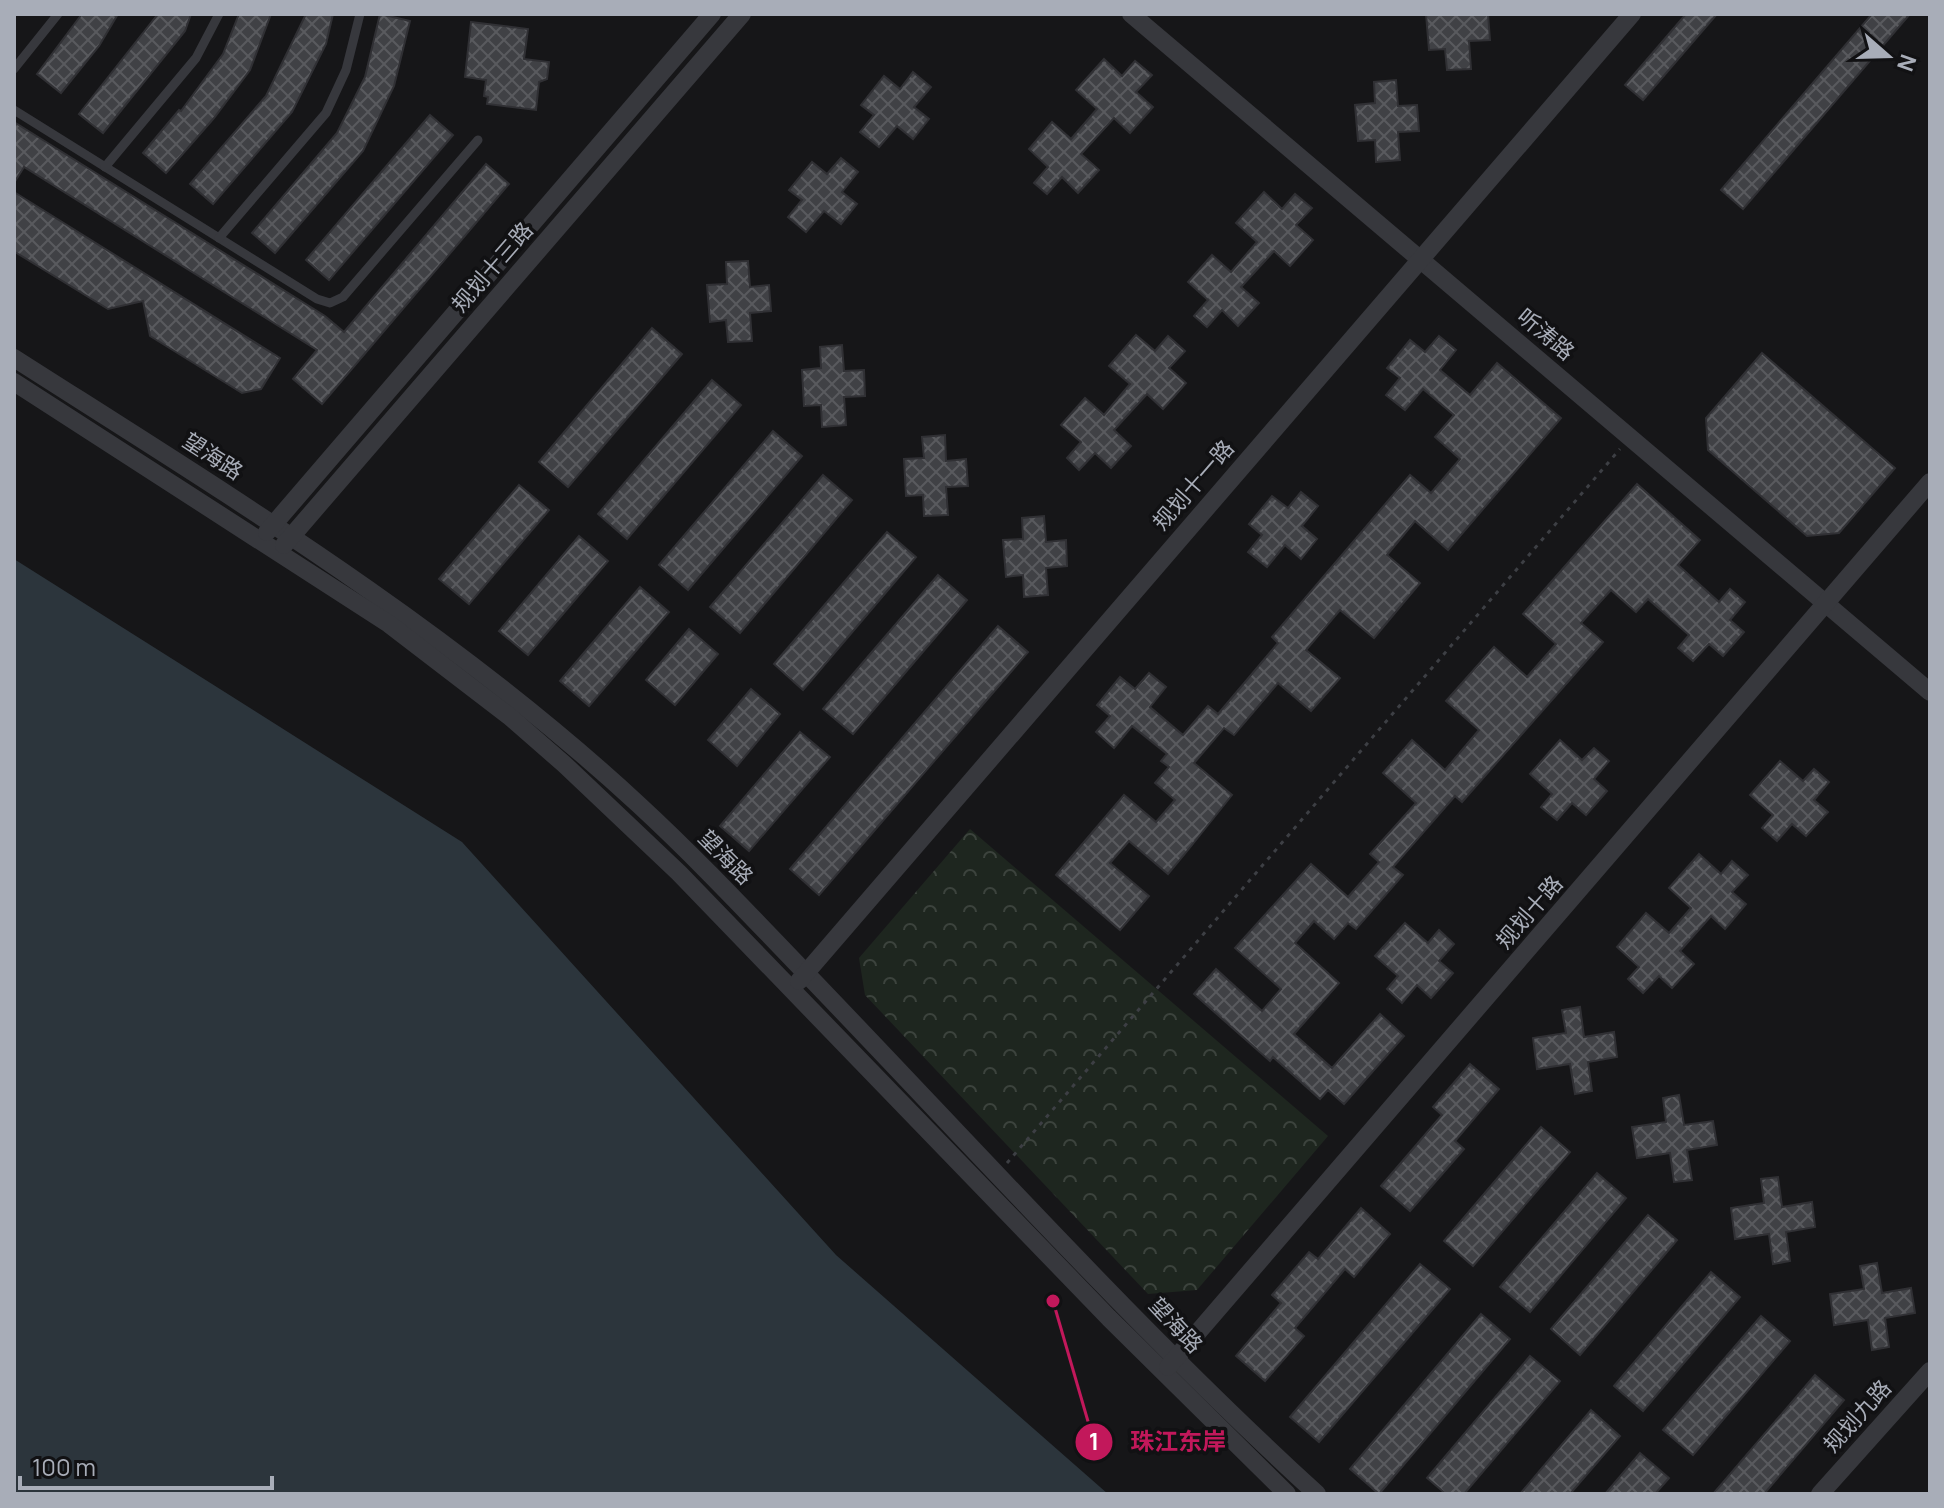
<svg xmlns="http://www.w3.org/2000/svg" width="1944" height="1508" font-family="Manrope,'Noto Sans SC',sans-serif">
	<defs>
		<pattern id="forest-crowns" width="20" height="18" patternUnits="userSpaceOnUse" patternTransform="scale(2)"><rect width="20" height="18" fill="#1e261f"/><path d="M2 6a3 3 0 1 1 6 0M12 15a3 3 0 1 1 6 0" fill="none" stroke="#3c433d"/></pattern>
		<pattern id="building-cross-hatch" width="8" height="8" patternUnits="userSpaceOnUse" patternTransform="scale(2)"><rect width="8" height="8" fill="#404145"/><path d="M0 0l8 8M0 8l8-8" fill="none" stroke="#595a5e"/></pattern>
	</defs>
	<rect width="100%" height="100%" fill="#161618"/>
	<!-- forest -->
	<polygon fill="url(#forest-crowns)" points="970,829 1328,1136 1197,1290 1148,1294 865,995 859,958"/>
	<!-- water -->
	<polygon fill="#2c353c" points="14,559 462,842 836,1255 1108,1494 14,1494"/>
	<!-- building -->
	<g fill="url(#building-cross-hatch)" stroke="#303034" stroke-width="2">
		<polygon points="82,14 118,14 99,46 61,93 37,74"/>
		<polygon points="158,14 191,14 185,31 103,133 79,114"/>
		<polygon points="239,14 271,14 250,70 214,118 166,173 143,153 179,110 181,111 223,54"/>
		<polygon points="306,14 333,14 326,44 292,112 213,204 190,184 266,96"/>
		<polygon points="380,14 410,21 394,86 363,151 275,253 252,233 337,133 365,77"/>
		<polygon points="1426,14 1488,14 1490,40 1469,41 1471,69 1447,70 1445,49 1429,50"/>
		<polygon points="1686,14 1717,14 1643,100 1625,85"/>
		<polygon points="1872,14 1910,14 1743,209 1721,190"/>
		<polygon points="471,22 528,29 524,59 549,62 547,79 539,82 536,110 487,104 488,97 484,96 486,80 465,77"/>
		<polygon points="1104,59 1122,76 1135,61 1152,75 1136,92 1153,107 1130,133 1114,118 1081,154 1099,170 1078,193 1062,177 1047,194 1034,183 1048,167 1029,149 1052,122 1071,139 1097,109 1076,90"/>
		<polygon points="913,72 931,87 914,107 929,119 913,139 897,126 879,147 860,132 874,115 861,105 884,76 900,89"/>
		<polygon points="1396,80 1398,106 1417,105 1419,131 1398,132 1400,160 1376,162 1375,140 1358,141 1355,105 1375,103 1374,82"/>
		<polygon points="430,115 453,135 329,280 306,260"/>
		<polygon points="14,122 325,316 344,332 486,164 509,184 322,404 293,379 317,350 24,167 14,183"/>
		<polygon points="841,158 858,172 842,192 857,204 841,224 824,211 806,232 788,217 802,200 789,190 812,162 827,174"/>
		<polygon points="14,192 280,358 261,389 242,393 150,336 143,301 108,309 15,252"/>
		<polygon points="1264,192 1282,209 1295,194 1312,208 1296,225 1313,240 1290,266 1274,251 1241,287 1259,303 1238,326 1222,310 1207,327 1194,316 1208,300 1188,282 1212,255 1231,272 1257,242 1236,223"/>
		<polygon points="748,261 750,287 769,285 771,311 750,313 752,341 728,342 726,320 710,322 707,285 727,284 726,262"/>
		<polygon points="652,328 682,354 568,487 539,462"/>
		<polygon points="1136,335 1155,351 1168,336 1185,351 1169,368 1186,383 1163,409 1147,394 1114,430 1131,446 1111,468 1095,453 1079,470 1067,458 1081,442 1061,425 1085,398 1104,415 1130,384 1109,366"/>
		<polygon points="1439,336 1456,350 1440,370 1470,395 1497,363 1561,418 1448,550 1415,521 1387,555 1420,583 1374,638 1340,610 1306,650 1340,678 1311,711 1278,683 1234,735 1224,728 1194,763 1232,795 1188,850 1168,874 1129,841 1110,863 1149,896 1120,930 1056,875 1124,795 1156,822 1175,800 1155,783 1169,767 1161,761 1167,754 1132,726 1114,748 1096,732 1110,716 1097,705 1120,677 1135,689 1149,673 1166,687 1150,707 1183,735 1208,706 1218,714 1278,643 1272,637 1410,475 1431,493 1460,459 1435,437 1454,415 1423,389 1405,410 1386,395 1400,378 1387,368 1410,340 1425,352"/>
		<polygon points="842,345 844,371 864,370 865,396 844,397 846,425 822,427 821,405 804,406 802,370 821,368 820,347"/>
		<polygon points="1762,353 1895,468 1839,533 1807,536 1708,450 1706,418"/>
		<polygon points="712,380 741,405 627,539 598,514"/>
		<polygon points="773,431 802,456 688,590 659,565"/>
		<polygon points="945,435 946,461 966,459 968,486 946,487 948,515 924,516 923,495 906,496 904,459 924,458 922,437"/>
		<polygon points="823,475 852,500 740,633 710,607"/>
		<polygon points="1637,484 1700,540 1678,565 1719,602 1730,589 1745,602 1730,620 1744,632 1723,656 1709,644 1693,661 1678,648 1689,635 1648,599 1636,612 1611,590 1581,623 1603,642 1462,802 1455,796 1393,867 1403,875 1356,929 1348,923 1334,939 1314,921 1295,943 1339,983 1294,1034 1332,1068 1380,1014 1404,1036 1344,1104 1328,1090 1320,1099 1273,1057 1270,1061 1194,994 1216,969 1262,1011 1281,989 1235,948 1311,864 1348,897 1379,862 1370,854 1416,803 1383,773 1412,740 1445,770 1479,730 1446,701 1494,647 1527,677 1556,644 1523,614"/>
		<polygon points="519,485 549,510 469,604 439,579"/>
		<polygon points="1301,492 1318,506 1302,526 1317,539 1301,559 1285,545 1267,567 1248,552 1262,535 1249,524 1272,496 1288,508"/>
		<polygon points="1044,516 1046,542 1066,540 1067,566 1046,568 1048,595 1024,597 1023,575 1006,577 1003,540 1023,539 1022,518"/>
		<polygon points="887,532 916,557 803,690 774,664"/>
		<polygon points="579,536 608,561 528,655 499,631"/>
		<polygon points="938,575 967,600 853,734 823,709"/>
		<polygon points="640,587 669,612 589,706 560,681"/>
		<polygon points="998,626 1028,652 819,895 790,869"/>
		<polygon points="689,629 718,654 675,705 646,680"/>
		<polygon points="751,689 780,714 737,766 708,740"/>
		<polygon points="800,732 830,757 749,851 720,826"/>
		<polygon points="1560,740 1582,760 1594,748 1609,761 1594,779 1607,791 1586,815 1572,803 1557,820 1541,807 1552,794 1530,774"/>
		<polygon points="1780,761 1803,781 1814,769 1829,782 1814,800 1828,812 1806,836 1792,824 1777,841 1762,828 1773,815 1750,795"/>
		<polygon points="1699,854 1721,874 1732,861 1748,875 1732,892 1746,904 1725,929 1711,916 1680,951 1694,964 1672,988 1659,976 1643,993 1628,979 1639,967 1617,947 1646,913 1669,933 1691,908 1669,888"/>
		<polygon points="1405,923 1428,943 1439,930 1454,944 1439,961 1453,973 1431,998 1417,985 1402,1003 1387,989 1398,976 1375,956"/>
		<polygon points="1580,1007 1584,1037 1614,1032 1617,1057 1588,1062 1592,1091 1575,1094 1570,1064 1537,1069 1533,1038 1566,1033 1562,1010"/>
		<polygon points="1470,1064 1499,1089 1455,1141 1464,1149 1410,1211 1381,1186 1442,1115 1433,1107"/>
		<polygon points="1679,1095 1684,1125 1713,1121 1717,1145 1687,1150 1692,1180 1674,1182 1670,1153 1637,1158 1632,1127 1666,1122 1663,1098"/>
		<polygon points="1541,1127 1570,1152 1473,1266 1444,1241"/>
		<polygon points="1597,1173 1626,1198 1530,1312 1500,1287"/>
		<polygon points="1778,1177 1782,1207 1812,1202 1815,1227 1786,1232 1790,1261 1773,1264 1769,1234 1735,1239 1731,1208 1764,1203 1761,1179"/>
		<polygon points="1361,1208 1390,1234 1354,1277 1345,1269 1295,1328 1304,1336 1265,1381 1236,1356 1281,1303 1272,1295 1309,1252 1318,1259"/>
		<polygon points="1648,1215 1677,1240 1580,1355 1551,1329"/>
		<polygon points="1877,1263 1882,1293 1911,1288 1915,1313 1885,1318 1889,1347 1872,1350 1868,1320 1834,1325 1830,1294 1864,1289 1860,1266"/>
		<polygon points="1420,1264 1450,1289 1319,1442 1290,1417"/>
		<polygon points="1711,1272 1740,1297 1643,1411 1614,1386"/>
		<polygon points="1481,1314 1510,1339 1379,1494 1350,1469"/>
		<polygon points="1761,1316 1790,1341 1693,1455 1663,1430"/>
		<polygon points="1530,1356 1560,1381 1464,1494 1446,1494 1427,1478"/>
		<polygon points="1815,1375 1844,1400 1764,1494 1713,1494"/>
		<polygon points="1591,1410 1620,1436 1570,1494 1520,1494"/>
		<polygon points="1640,1453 1669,1478 1655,1494 1605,1494"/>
	</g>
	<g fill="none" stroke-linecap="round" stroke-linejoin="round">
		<!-- path -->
		<polyline stroke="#3d3f44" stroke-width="3" stroke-dasharray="4 6" stroke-linecap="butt" points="1007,1163 1620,449"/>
		<!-- service -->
		<g stroke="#37383d" stroke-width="9">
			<polyline points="14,69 58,14"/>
			<polyline points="14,110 317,299 330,303 343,297 478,140"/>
			<polyline points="105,167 196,58 219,14"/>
			<polyline points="219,238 326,113 346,70 360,14"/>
		</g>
		<!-- minor -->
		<g stroke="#37383d" stroke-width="18">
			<polyline points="1131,14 1930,692"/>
			<path d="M14 358C230 496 449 629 638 804 702 863 761 927 822 990 985 1160 1143 1335 1317 1494"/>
			<polyline points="14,382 389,624 509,716 564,764 679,873 1109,1318 1287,1494"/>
			<polyline points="267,532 712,14"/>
			<polyline points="284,545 742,14"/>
			<polyline points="799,981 1632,14"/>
			<polyline points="1168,1367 1930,482"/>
			<polyline points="1820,1494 1930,1371"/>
		</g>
	</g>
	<g text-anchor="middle" stroke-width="7" stroke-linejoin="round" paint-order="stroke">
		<!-- street labels -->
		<g font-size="22" fill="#a8adb8" stroke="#111113">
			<text transform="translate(492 267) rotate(-49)" y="8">规划十三路</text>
			<text transform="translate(1546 334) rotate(40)" y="8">听涛路</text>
			<text transform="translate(213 456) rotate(33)" y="8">望海路</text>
			<text transform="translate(1193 485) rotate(-49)" y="8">规划十一路</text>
			<text transform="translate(726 857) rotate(45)" y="8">望海路</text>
			<text transform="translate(1529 912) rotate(-49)" y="8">规划十路</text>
			<text transform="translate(1176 1325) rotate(47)" y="8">望海路</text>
			<text transform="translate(1857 1416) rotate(-48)" y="8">规划九路</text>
		</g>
	</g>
	<!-- callouts -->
	<path fill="none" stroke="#c2185b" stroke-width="3" d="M1053 1301L1094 1442"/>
	<g fill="#c2185b" stroke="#111113" stroke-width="3">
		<circle cx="1053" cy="1301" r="8"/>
		<circle cx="1094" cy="1442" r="20"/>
	</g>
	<g font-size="24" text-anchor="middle" font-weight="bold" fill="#fff">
		<text x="1094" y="1450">1</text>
	</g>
	<g font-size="24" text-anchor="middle" font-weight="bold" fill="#c2185b" stroke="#111113" stroke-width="7" stroke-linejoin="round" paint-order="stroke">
		<text x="1178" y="1450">珠江东岸</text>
	</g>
	<!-- border -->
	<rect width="1944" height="1508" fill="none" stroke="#a8adb8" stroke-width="32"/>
	<!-- north arrow -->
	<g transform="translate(1888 56) rotate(110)" stroke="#111113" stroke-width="6" paint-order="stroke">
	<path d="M0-6L14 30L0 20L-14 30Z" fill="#a8adb8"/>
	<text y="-12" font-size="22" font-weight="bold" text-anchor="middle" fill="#a8adb8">N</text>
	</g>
	<!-- scale -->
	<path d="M20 1476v12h252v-12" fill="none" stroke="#a8adb8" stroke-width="4"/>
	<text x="32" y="1476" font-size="24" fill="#a8adb8" stroke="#111113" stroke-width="6" paint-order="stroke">100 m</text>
</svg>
